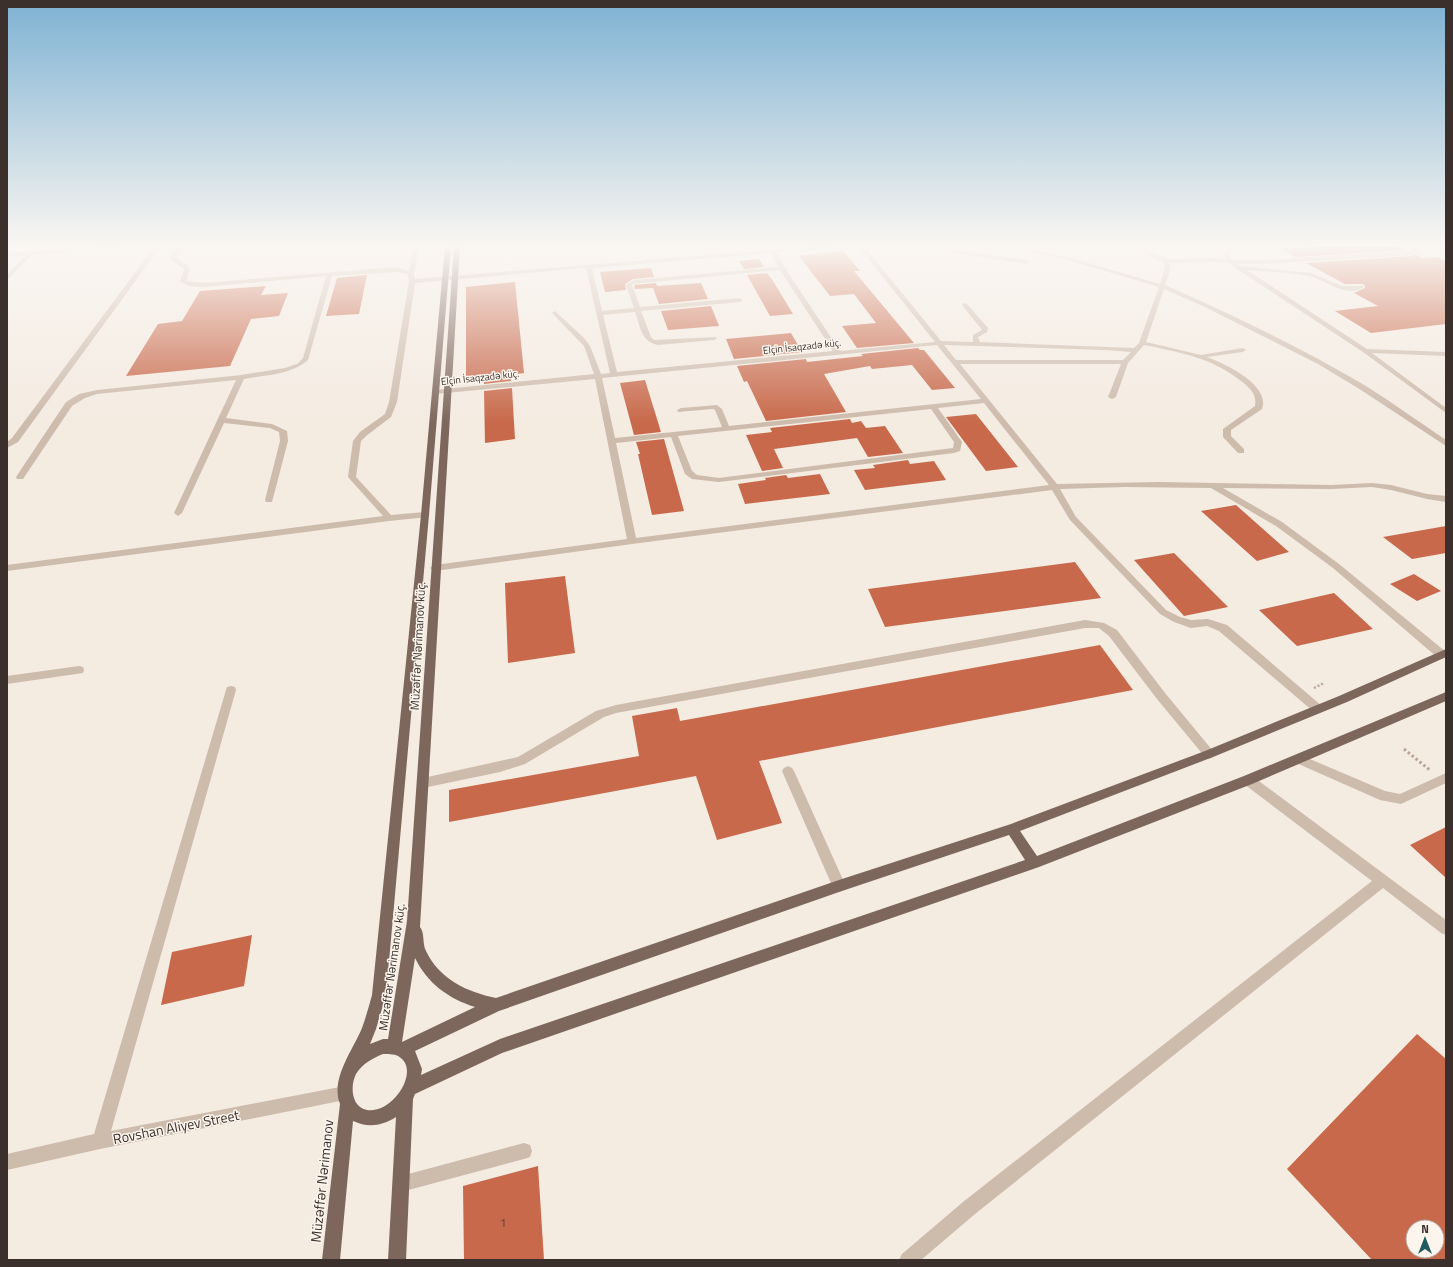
<svg xmlns="http://www.w3.org/2000/svg" width="1453" height="1267" font-family="'Titillium Web',sans-serif">
	<rect width="100%" height="100%" fill="#f4ebe1"/>
	<!-- building -->
	<g fill="#c8694b" fill-rule="evenodd">
		<polygon points="1324,246 1397,246 1405,250 1295,257 1282,249"/>
		<polygon points="843,251 860,271 854,271 914,343 857,348 842,326 876,323 854,294 830,296 799,256"/>
		<polygon points="1415,254 1422,258 1437,257 1446,261 1446,324 1371,333 1335,311 1378,306 1354,293 1365,288 1365,286 1363,284 1345,284 1306,263 1412,256"/>
		<polygon points="759,259 764,267 744,269 739,261"/>
		<polygon points="651,268 654,277 633,279 625,284 626,290 605,292 600,272"/>
		<polygon points="767,273 773,281 793,314 770,316 747,275"/>
		<polygon points="367,275 359,314 326,316 337,278"/>
		<polygon points="515,282 524,373 511,375 511,381 484,384 484,378 466,380 466,287"/>
		<polygon points="656,283 657,286 701,283 708,299 659,304 653,288 635,289 634,285"/>
		<polygon points="266,286 261,295 288,293 279,316 251,319 230,366 126,376 158,324 182,321 200,291"/>
		<polygon points="711,306 719,326 668,330 661,311"/>
		<polygon points="791,333 802,352 734,359 726,339"/>
		<polygon points="918,348 920,350 924,350 955,388 932,390 912,365 872,369 870,366 824,374 846,412 766,421 747,381 744,382 737,366 806,359 807,362 863,356 861,354"/>
		<polygon points="645,380 661,432 634,435 620,383"/>
		<polygon points="512,388 515,439 485,443 484,391"/>
		<polygon points="976,414 1018,467 986,471 946,417"/>
		<polygon points="850,419 852,423 861,421 866,428 885,426 903,453 868,457 857,438 774,449 783,468 762,471 746,435 772,432 770,428"/>
		<polygon points="664,439 684,511 652,515 638,454 640,454 636,442"/>
		<polygon points="908,460 910,464 934,461 946,480 865,490 854,470 875,468 873,465"/>
		<polygon points="820,474 830,494 745,504 738,484 766,480 765,478 786,475 788,478"/>
		<polygon points="1236,505 1289,552 1257,561 1201,511"/>
		<polygon points="1446,526 1446,553 1412,559 1383,537"/>
		<polygon points="1174,553 1228,607 1184,616 1134,560"/>
		<polygon points="1075,562 1101,598 885,627 868,589"/>
		<polygon points="1414,574 1441,591 1417,601 1390,584"/>
		<polygon points="565,576 575,653 508,663 505,583"/>
		<polygon points="1334,593 1373,629 1297,646 1259,610"/>
		<polygon points="1100,645 1133,690 759,761 782,823 717,840 696,776 449,822 449,790 639,756 632,716 677,708 680,721"/>
		<polygon points="1446,827 1446,878 1410,845"/>
		<polygon points="252,935 244,986 161,1005 172,952"/>
		<path d="M1417 1034 1446 1059V1260H1372L1287 1169ZM1413 1227H1437V1251H1413Z"/>
		<polygon points="538,1166 544,1260 464,1260 463,1186"/>
	</g>
	<g fill="none" stroke-linecap="round" stroke-linejoin="round">
		<!-- path-far1 -->
		<polyline stroke="#b9a596" stroke-width="2.5" stroke-dasharray="2 2" stroke-linecap="butt" points="1314,688 1324,683"/>
		<!-- path -->
		<polyline stroke="#b9a596" stroke-width="3" stroke-dasharray="2.5 2.5" stroke-linecap="butt" points="1404,749 1431,771"/>
		<!-- minor -->
		<g fill="#cdbbac" fill-rule="evenodd">
			<polygon points="103,246 124,246 121,248 32,255 7,280 7,275 26,255 7,257 7,253"/>
			<polygon points="155,246 161,246 18,442 7,448 7,442 12,438"/>
			<path d="M177 246H183L176 258 186 264 190 269 186 281 204 283 383 268H398L409 271 414 246H420L414 273 415 279 818 246H838L835 248 777 252 785 268 840 351 935 342 858 246H864L941 341 973 342V335L982 330 962 305 965 303 967 304 988 328 987 332 978 337 980 342 1134 348 1139 343 1159 287 1068 260 1004 246H1014L1071 258 1160 284 1165 268 1163 262 1129 246H1136L1167 259 1213 258 1226 260 1224 253C1230 246 1238 246 1247 246L1230 253 1231 260H1264L1410 251 1414 246H1420L1412 255 1264 264H1236L1241 266 1311 273 1342 286H1363L1364 287C1346 299 1326 280 1309 276 1289 272 1267 272 1247 270L1367 349 1446 352V356L1372 353 1446 408V413L1363 352 1228 263 1213 262 1169 263 1171 268 1165 285C1233 315 1302 348 1366 386 1393 403 1419 422 1446 440V446L1361 390 1318 364 1205 307 1164 289 1146 342 1201 355 1243 348 1246 350 1243 352 1207 357C1224 363 1271 385 1262 409L1231 430V436L1244 449V453H1238L1223 437V429L1255 406C1257 394 1250 388 1241 381 1213 358 1178 352 1144 345L1128 363 1116 397 1112 399 1108 397 1121 364H960L1057 484 1159 482 1332 485 1372 483 1391 485 1427 494 1446 496V502L1427 499 1391 490 1372 487 1332 489 1223 488 1282 522 1339 564 1446 652V657L1442 659 1438 658 1333 568 1276 526 1211 488 1125 487 1060 489 1076 517 1166 610 1180 617 1191 620 1208 619 1227 625 1322 706 1323 709 1322 712 1318 713 1314 712 1219 631 1207 626 1191 628 1174 622 1160 614 1070 520 1052 490 632 544 435 571 432 570 430 568 432 566 435 565 627 539 595 379 435 394 431 392 435 390 594 374 584 346 553 314 552 313 555 311 584 338 590 346 601 374 610 373 586 268 415 283 397 402 391 417 366 436 361 441 356 477 391 515 425 512 428 513 429 515 428 517 389 521 7 571V565L383 516 348 477 353 441 360 432 385 414 389 402 409 281 408 274 398 272 332 276 308 360C291 375 265 375 244 379L226 418 272 424 287 431 288 441 272 502H266L265 500 280 441 279 432 270 428 224 423 182 513 178 516 174 513 236 380 97 394 85 398 72 406 23 479H17L16 477 66 402 79 394 97 390 241 375 285 368 297 364 303 358 326 276 204 287 189 286 180 282 184 269 170 259ZM771 253 778 267 634 280 626 285 634 308 602 311 592 268ZM780 270 833 351 617 372 603 315 635 312C640 326 641 342 658 345L714 340 717 338 716 337 654 340 651 337 641 311 740 302 743 300 740 298 640 307 632 285 633 284ZM937 345 981 399 729 426 722 409 717 405 681 408 677 410 678 412 713 409 715 410 722 427 615 438 602 378ZM944 345 1106 350 1131 352 1123 360H956ZM984 403 1049 485 636 538 616 443 671 437 685 474 692 479 719 482 954 453 960 451 962 442 938 408ZM931 409 954 442 953 448 719 478 697 475 692 471 678 436Z"/>
			<polygon points="909,246 922,246 1027,260 1030,262 1027,264"/>
			<polygon points="1085,620 1104,623 1117,630 1165,693 1213,751 1215,754 1213,757 1209,759 1205,757 1157,699 1109,636 1099,628 1085,628 616,713 604,717 525,764 500,772 423,788 419,787 417,783 419,779 423,778 518,757 596,711 616,705"/>
			<polygon points="79,666 83,667 84,670 83,673 7,684 7,676"/>
			<polygon points="231,686 235,687 236,690 111,1131 345,1086 350,1089 353,1094 350,1099 100,1149 7,1170 7,1154 94,1134 226,690 227,687"/>
			<polygon points="1298,754 1385,791 1400,794 1446,773 1446,783 1401,804 1380,800 1294,762 1292,759 1294,756"/>
			<polygon points="788,766 792,768 794,771 844,882 846,886 844,890 839,892 834,890 782,771 784,768"/>
			<polygon points="1248,775 1252,776 1446,920 1446,935 1441,933 1383,888 975,1214 921,1260 899,1260 902,1254 963,1202 1372,881 1244,784 1242,780 1244,776"/>
			<polygon points="524,1143 530,1145 532,1151 530,1157 524,1159 401,1192 395,1190 393,1184 395,1178 401,1176"/>
		</g>
		<!-- major -->
		<path fill="#7d675c" fill-rule="evenodd" d="M445 246H451L429 515 386 995 376 1029 370 1044 383 1039H388L407 921 454 246H460L420 927C425 933 422 943 426 951 439 979 467 992 496 998L839 880 1011 824 1205 751 1339 696 1446 649V657L1347 702 1213 757 1020 831 1037 856 1244 776 1446 692V701L1252 784 1039 867 502 1053 415 1094 413 1099 406 1260H388L396 1117C382 1126 368 1128 353 1121L340 1260H322L340 1104C330 1079 353 1050 362 1028 366 1017 369 1006 372 995L421 515ZM1009 835 1025 860 500 1039 421 1075 422 1069 415 1051 499 1011 839 892ZM415 958C427 983 449 999 475 1007L402 1042ZM383 1054C387 1054 394 1054 398 1056 422 1069 393 1114 367 1110 351 1107 350 1086 356 1074 362 1064 373 1058 383 1054Z"/>
	</g>
	<!-- sky -->
	<linearGradient id="sky" x2="0" y2="1"><stop stop-color="#7eb2d2"/><stop offset="0.58" stop-color="#faf6f2"/><stop offset="1" stop-color="#faf6f2" stop-opacity="0"/></linearGradient>
	<rect width="1453" height="423" fill="url(#sky)"/>
	<g text-anchor="middle" stroke-width="3" stroke-linejoin="round" paint-order="stroke">
		<!-- far-street labels -->
		<g font-size="10" fill="#3b302b" stroke="#fbf5ee">
			<text transform="translate(802 346) rotate(-6)" y="4">Elçin İsaqzadə küç.</text>
			<text transform="translate(480 377) rotate(-6)" y="4">Elçin İsaqzadə küç.</text>
		</g>
		<!-- street labels -->
		<g font-size="12" fill="#3b302b" stroke="#fbf5ee">
			<text transform="translate(418 646) rotate(-87)" y="4">Müzəffər Nərimanov küç.</text>
			<text transform="translate(392 967) rotate(-82)" y="4">Müzəffər Nərimanov küç.</text>
		</g>
		<!-- near-number labels -->
		<g font-size="12" fill="#5e3e33">
			<text x="503" y="1227">1</text>
		</g>
		<!-- near-street labels -->
		<g font-size="14" fill="#3b302b" stroke="#fbf5ee">
			<text transform="translate(176 1127) rotate(-11)" y="5">Rovshan Aliyev Street</text>
			<text transform="translate(322 1181) rotate(-84)" y="5">Müzəffər Nərimanov</text>
		</g>
	</g>
	<!-- border -->
	<rect width="1453" height="1267" fill="none" stroke="#3b302b" stroke-width="16"/>
	<!-- north arrow -->
	<g transform="translate(1425 1239)"><circle r="19" fill="#fbf5ee" stroke="#aea6a0"/>
	<path d="M0-3L7 15L0 10L-7 15Z" fill="#1f5a5e"/>
	<text y="-6" font-size="11" font-weight="bold" text-anchor="middle" fill="#3b302b">N</text>
	</g>
</svg>
